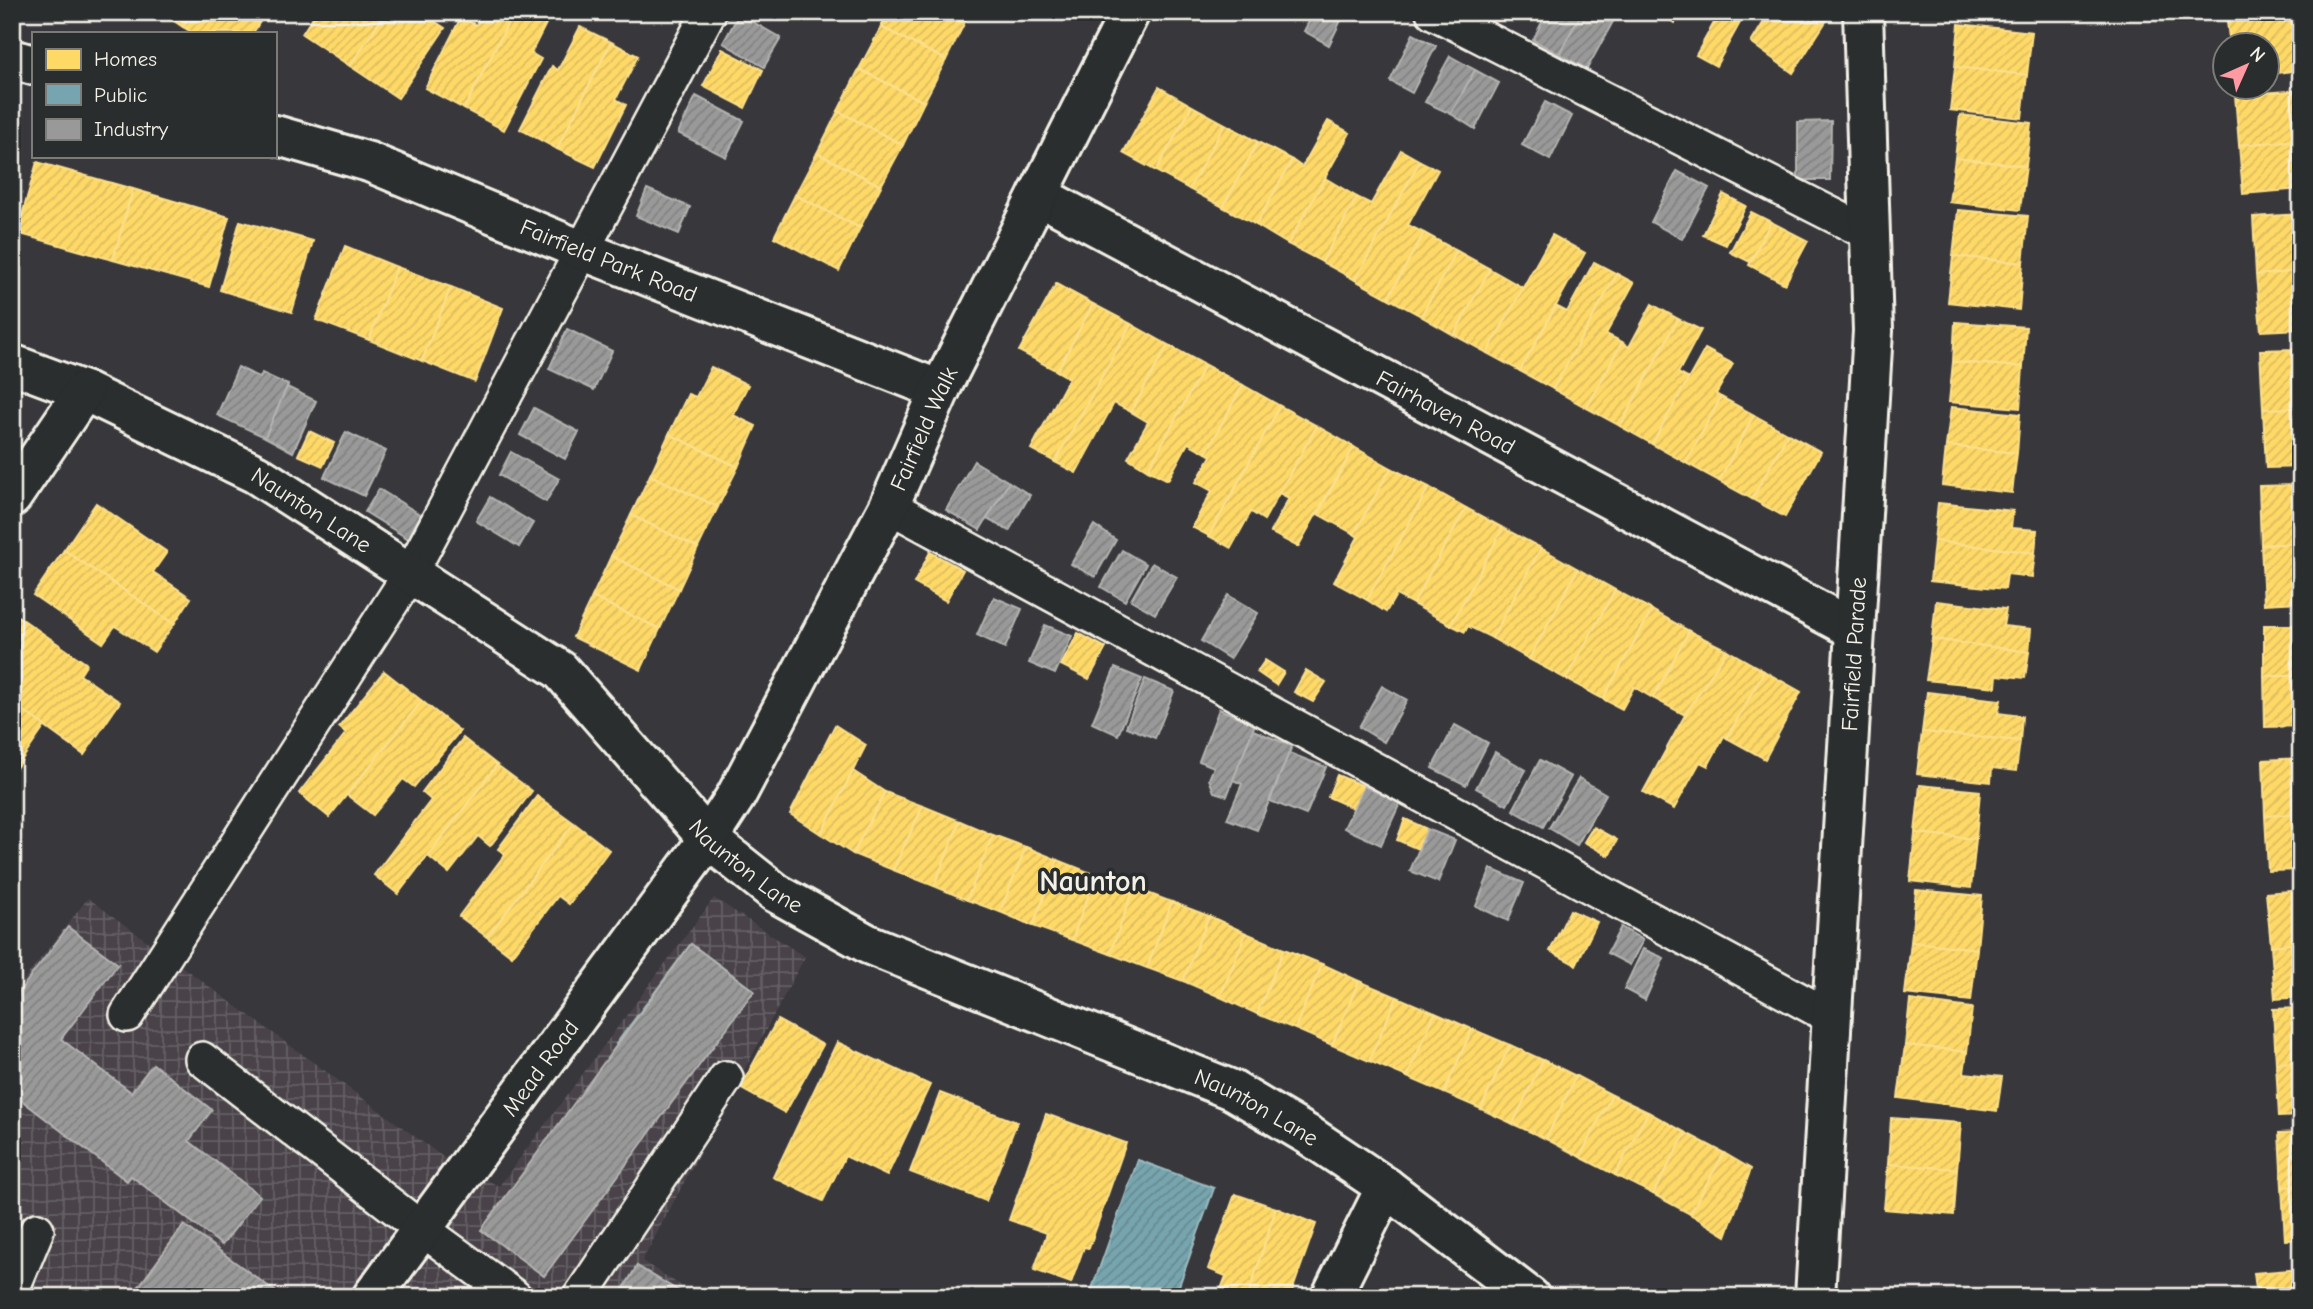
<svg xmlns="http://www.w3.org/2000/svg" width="2313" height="1309" font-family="'Comic Neue',sans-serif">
	<defs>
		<pattern id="industrial-grid" width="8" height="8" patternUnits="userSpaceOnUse" patternTransform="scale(1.75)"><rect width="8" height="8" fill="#49434a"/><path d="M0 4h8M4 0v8" fill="none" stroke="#645f64"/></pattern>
		<pattern id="homes-hatch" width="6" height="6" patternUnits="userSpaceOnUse" patternTransform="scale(1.75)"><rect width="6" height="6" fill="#ffd966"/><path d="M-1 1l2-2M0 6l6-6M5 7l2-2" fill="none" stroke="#dbbc60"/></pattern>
		<pattern id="public-hatch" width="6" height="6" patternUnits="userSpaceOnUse" patternTransform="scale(1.75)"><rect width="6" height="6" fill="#76a5af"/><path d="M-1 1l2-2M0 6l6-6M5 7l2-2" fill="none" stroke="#688990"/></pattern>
		<pattern id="industry-hatch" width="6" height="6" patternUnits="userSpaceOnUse" patternTransform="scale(1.75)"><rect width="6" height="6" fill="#999"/><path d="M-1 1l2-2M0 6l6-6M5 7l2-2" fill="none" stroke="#818180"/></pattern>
	</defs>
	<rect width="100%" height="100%" fill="#38373b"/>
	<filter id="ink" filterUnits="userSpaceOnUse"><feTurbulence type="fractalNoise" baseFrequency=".0143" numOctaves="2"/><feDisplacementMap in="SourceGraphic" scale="14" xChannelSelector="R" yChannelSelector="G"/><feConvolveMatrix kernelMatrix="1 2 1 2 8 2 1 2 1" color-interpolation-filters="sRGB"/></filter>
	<g filter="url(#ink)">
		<!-- industrial -->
		<polygon fill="url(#industrial-grid)" points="88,898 450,1162 499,1186 714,898 805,957 642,1261 699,1297 12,1297 12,995"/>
		<!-- homes -->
		<g fill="url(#homes-hatch)" stroke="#fce08d" stroke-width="2">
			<polygon points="161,12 193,12 183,27"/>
			<polygon points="193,12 266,12 253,33 193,33 183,27"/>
			<polygon points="316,12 386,12 350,66 302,34"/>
			<polygon points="386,12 426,12 425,15 445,28 398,98 350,66"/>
			<polygon points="483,12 514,12 464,109 425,88 461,17 476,25"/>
			<polygon points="514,12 552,12 531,53 541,59 504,130 464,109"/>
			<polygon points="888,12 956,12 967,18 946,60 881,27"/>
			<polygon points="1660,12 1681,12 1675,23 1659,14"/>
			<polygon points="1720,12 1746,12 1716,66 1696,55"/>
			<polygon points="1763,12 1832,12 1793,73 1751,43 1768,15"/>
			<polygon points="1961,12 2010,12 2010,18"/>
			<polygon points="2226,12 2301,12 2301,13 2227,22"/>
			<polygon points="2301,13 2301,70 2268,74 2268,46 2230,46 2227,22"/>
			<polygon points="1959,24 2032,32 2027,75 1955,67"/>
			<polygon points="580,27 611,42 557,149 520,129 552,66 558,70"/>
			<polygon points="881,27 946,60 924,102 859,69"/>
			<polygon points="611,42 638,56 616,99 626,105 595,167 557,149"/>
			<polygon points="722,49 763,70 745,108 703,86"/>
			<polygon points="1955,67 2027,75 2022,118 1950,110"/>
			<polygon points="859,69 924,102 903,145 838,111"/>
			<polygon points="1159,87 1192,106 1156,171 1123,153"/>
			<polygon points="2301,90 2301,140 2239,145 2235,95"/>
			<polygon points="1192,106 1225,124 1189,189 1156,171"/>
			<polygon points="838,111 903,145 881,186 817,153"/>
			<polygon points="1960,115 2031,123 2026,166 1955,158"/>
			<polygon points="1328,121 1350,133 1288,244 1256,225 1292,160 1302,167"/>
			<polygon points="1225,124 1258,142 1223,207 1189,189"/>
			<polygon points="2301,140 2301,189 2243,194 2239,145"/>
			<polygon points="1258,142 1292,160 1256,225 1223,207"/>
			<polygon points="1401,150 1420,161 1355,280 1322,262 1357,197 1371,204"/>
			<polygon points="817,153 881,186 860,228 795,195"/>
			<polygon points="1955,158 2026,166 2020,210 1949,202"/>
			<polygon points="1420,161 1438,170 1408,225 1424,233 1388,298 1355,280"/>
			<polygon points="37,162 133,189 113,260 17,233"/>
			<polygon points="1325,178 1357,197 1322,262 1288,244"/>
			<polygon points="133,189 229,217 209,287 113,260"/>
			<polygon points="1723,194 1746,206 1726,245 1703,235"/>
			<polygon points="795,195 860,228 839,271 774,237"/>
			<polygon points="1958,210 2028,216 2023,263 1953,256"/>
			<polygon points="1751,212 1771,222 1750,262 1730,252"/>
			<polygon points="2301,214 2301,271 2256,275 2253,217"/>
			<polygon points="240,221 313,241 292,312 220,290"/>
			<polygon points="1771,222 1808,241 1785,284 1749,265"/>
			<polygon points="1424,233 1457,251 1421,316 1388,298"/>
			<polygon points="1552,235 1585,253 1520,371 1487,353"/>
			<polygon points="345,246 397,267 369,340 316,320"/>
			<polygon points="1457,251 1490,269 1454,335 1421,316"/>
			<polygon points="1953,256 2023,263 2019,310 1948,302"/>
			<polygon points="1594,262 1617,274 1553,389 1520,371 1556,306 1567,312"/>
			<polygon points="397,267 451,287 422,361 369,340"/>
			<polygon points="1490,269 1523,288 1487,353 1454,335"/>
			<polygon points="2301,271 2301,329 2261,331 2256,275"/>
			<polygon points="1617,274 1634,283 1606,334 1622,342 1587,408 1553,389"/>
			<polygon points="1056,284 1093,304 1057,371 1019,351"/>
			<polygon points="451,287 503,308 475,382 422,361"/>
			<polygon points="1093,304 1131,324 1055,462 1031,449 1069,378 1057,371"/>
			<polygon points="1652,304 1678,319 1620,426 1587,408 1622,342 1629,347"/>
			<polygon points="1678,319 1701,330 1678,373 1689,379 1652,444 1620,426"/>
			<polygon points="1955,322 2026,327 2023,367 1953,362"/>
			<polygon points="1131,324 1168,345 1131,412 1114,403 1076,473 1055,462"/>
			<polygon points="1168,345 1205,365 1148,470 1128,458 1148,422 1131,412"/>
			<polygon points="1705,349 1733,364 1716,394 1721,397 1686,463 1652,444"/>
			<polygon points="2301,349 2301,408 2263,409 2260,350"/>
			<polygon points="1953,362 2023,367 2020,408 1949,402"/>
			<polygon points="1205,365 1243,385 1206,453 1188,443 1168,480 1148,470"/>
			<polygon points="711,367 748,385 733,415 756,426 738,467 669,434 688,394 696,397"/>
			<polygon points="1243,385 1280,406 1209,536 1192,527 1212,491 1196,482 1211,456 1206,453"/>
			<polygon points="1721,397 1754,415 1719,481 1686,463"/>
			<polygon points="1280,406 1317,426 1264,520 1251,512 1231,548 1209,536"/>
			<polygon points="1951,407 2020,414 2017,453 1946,446"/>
			<polygon points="2301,408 2301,467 2266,468 2263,409"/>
			<polygon points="1754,415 1788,434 1752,499 1719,481"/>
			<polygon points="1317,426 1354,447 1298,547 1270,532 1289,498 1279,493"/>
			<polygon points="309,431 334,443 323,466 298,455"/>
			<polygon points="669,434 738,467 718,507 650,475"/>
			<polygon points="1788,434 1821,452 1785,517 1752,499"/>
			<polygon points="1946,446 2017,453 2012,493 1942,485"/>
			<polygon points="1354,447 1391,468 1354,534 1318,514"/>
			<polygon points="1391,468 1429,487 1367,600 1334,582 1358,537 1354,534"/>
			<polygon points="650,475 718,507 698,548 631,515"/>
			<polygon points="2301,485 2301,543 2261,545 2259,486"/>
			<polygon points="1429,487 1466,508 1413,604 1396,595 1386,612 1367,600"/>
			<polygon points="96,503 167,552 153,572 191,598 174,624 64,550"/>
			<polygon points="1938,503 2013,511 2011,528 2037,530 2035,553 1934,541"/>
			<polygon points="1466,508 1503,528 1451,625 1413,604"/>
			<polygon points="631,515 698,548 679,589 611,556"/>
			<polygon points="1503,528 1541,548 1492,638 1468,626 1465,632 1451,625"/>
			<polygon points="1934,541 2035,553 2032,577 2007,574 2005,589 1930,581"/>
			<polygon points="2301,543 2301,602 2264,604 2261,545"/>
			<polygon points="1541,548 1578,569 1529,659 1492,638"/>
			<polygon points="64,550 174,624 154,652 115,626 103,643 33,595"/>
			<polygon points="930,552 963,570 946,601 914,583"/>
			<polygon points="611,556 679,589 660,629 592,597"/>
			<polygon points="1578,569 1615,590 1566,679 1529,659"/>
			<polygon points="1615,590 1652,610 1603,699 1566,679"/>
			<polygon points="592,597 660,629 641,670 573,637"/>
			<polygon points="1936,601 2006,609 2003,626 2031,629 2029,652 1932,639"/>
			<polygon points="1652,610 1689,631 1653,698 1634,687 1622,709 1603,699"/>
			<polygon points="12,612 87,664 80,675 120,702 84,755 12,703"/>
			<rect x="2264" y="625" width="37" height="51"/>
			<polygon points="1689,631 1727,650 1685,715 1653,698"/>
			<polygon points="1078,633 1106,648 1089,679 1061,665"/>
			<polygon points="1932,639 2029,652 2025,678 1997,675 1996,687 1926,680"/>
			<polygon points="1727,650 1764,671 1727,738 1724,736 1708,766 1700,762 1674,809 1643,792 1685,715"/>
			<polygon points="1265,660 1284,672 1276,685 1257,672"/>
			<polygon points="1306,670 1326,682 1313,702 1294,692"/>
			<polygon points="384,671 422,701 329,817 299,793 346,733 339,727"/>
			<polygon points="1764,671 1801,692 1765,759 1727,738"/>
			<polygon points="2264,676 2301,676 2301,726 2265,727"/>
			<polygon points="1927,692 2001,700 1998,713 2022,716 2020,741 1922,732"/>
			<polygon points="422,701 460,731 414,787 403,779 373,815 347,795"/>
			<polygon points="12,703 45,726 14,771 12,770"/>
			<polygon points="835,725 866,745 821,834 790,814"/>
			<polygon points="1922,732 2020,741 2016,771 1992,768 1991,782 1917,774"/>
			<polygon points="463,738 497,765 398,894 374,875 431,800 422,792"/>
			<polygon points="2301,758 2301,814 2265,816 2263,760"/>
			<polygon points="497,765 532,791 490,846 478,836 449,873 428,856"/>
			<polygon points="853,771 885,792 853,854 821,834"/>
			<polygon points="1337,775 1364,786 1353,808 1328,797"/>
			<polygon points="1920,785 1980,791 1976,839 1915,833"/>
			<polygon points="885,792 923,806 893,870 853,854"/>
			<polygon points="537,796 574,823 487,937 459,916 505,854 498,849"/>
			<polygon points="923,806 960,821 934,886 893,870"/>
			<polygon points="2301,814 2301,870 2268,871 2265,816"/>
			<polygon points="1405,819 1427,829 1418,849 1397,840"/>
			<polygon points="960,821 993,835 967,900 934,886"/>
			<polygon points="574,823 609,850 569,904 558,896 512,956 487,937"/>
			<polygon points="1593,827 1617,840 1609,856 1584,842"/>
			<polygon points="1915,833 1976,839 1971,888 1910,881"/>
			<polygon points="993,835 1026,847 1000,912 967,900"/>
			<polygon points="1026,847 1058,860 1033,926 1000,912"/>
			<polygon points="1058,860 1096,875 1072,940 1033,926"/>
			<polygon points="1096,875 1134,888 1110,954 1072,940"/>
			<polygon points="1134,888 1172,902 1147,968 1110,954"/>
			<polygon points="1916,890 1982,896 1977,949 1911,942"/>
			<polygon points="2301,890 2301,943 2271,946 2266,893"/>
			<polygon points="1172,902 1209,916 1183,981 1147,968"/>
			<polygon points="1570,910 1597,922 1576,965 1550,951"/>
			<polygon points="1209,916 1246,933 1220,997 1183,981"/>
			<polygon points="1246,933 1284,949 1257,1014 1220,997"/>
			<polygon points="1911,942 1977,949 1971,1001 1905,994"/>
			<polygon points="2301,943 2301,997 2275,999 2271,946"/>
			<polygon points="1284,949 1322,964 1295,1029 1257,1014"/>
			<polygon points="1322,964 1359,981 1332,1045 1295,1029"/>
			<polygon points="1359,981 1397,997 1369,1061 1332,1045"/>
			<polygon points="1397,997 1435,1013 1407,1077 1369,1061"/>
			<polygon points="1910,1000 1972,1008 1967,1052 1905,1045"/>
			<polygon points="2301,1008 2301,1062 2276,1063 2273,1009"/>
			<polygon points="1435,1013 1472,1029 1444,1093 1407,1077"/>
			<polygon points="777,1020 823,1045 785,1113 740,1088"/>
			<polygon points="1472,1029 1510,1045 1481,1109 1444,1093"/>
			<polygon points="837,1042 930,1085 887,1176 845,1156 823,1201 773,1177"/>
			<polygon points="1510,1045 1543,1060 1513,1124 1481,1109"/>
			<polygon points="1905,1045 1967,1052 1964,1073 2002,1077 1997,1111 1898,1098"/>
			<polygon points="1543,1060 1576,1076 1546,1139 1513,1124"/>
			<polygon points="2301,1062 2301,1116 2279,1117 2276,1063"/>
			<polygon points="1576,1076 1612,1095 1580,1157 1546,1139"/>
			<polygon points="940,1093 1017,1122 986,1201 910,1172"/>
			<polygon points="1612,1095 1648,1112 1615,1175 1580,1157"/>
			<polygon points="1648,1112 1686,1133 1653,1194 1615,1175"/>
			<polygon points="1046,1114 1126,1143 1089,1248 1084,1247 1071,1283 1034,1270 1047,1233 1009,1220"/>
			<polygon points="1891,1118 1961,1123 1957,1169 1888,1164"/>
			<polygon points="2301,1132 2301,1186 2282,1187 2279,1133"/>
			<polygon points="1686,1133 1724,1153 1690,1214 1653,1194"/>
			<polygon points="1724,1153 1751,1169 1726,1236 1690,1214"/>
			<polygon points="1888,1164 1957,1169 1954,1215 1884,1209"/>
			<polygon points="2301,1186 2301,1239 2285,1240 2282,1187"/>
			<polygon points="1235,1194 1276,1208 1248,1297 1218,1297 1226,1276 1208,1269"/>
			<polygon points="1276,1208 1316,1224 1290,1297 1248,1297"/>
			<polygon points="2301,1269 2301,1297 2257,1297 2254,1273"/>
		</g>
		<!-- public -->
		<g fill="url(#public-hatch)" stroke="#9cbcc0" stroke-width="2">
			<polygon points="691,944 754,991 679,1091 616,1044"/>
			<polygon points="1138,1160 1214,1188 1175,1297 1089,1297"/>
			<polygon points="637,1266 688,1297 619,1297"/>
		</g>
		<!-- industry -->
		<g fill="url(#industry-hatch)" stroke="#b4b3b1" stroke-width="2">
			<polygon points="1314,12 1345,12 1329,45 1304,31"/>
			<polygon points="1547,12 1582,12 1559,54 1533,40"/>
			<polygon points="1582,12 1604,12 1615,18 1587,69 1559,54"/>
			<polygon points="739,14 781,38 764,67 723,43"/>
			<polygon points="1413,34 1436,46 1412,93 1390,81"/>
			<polygon points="1450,56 1475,70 1451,114 1425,102"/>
			<polygon points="1475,70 1499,83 1475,129 1451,114"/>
			<polygon points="696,96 744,121 726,157 678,133"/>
			<polygon points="1545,102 1572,116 1550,160 1522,145"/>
			<polygon points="1831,121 1830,180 1798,180 1798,122"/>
			<polygon points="1677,171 1709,188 1682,239 1651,222"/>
			<polygon points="647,189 690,207 679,234 636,216"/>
			<polygon points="567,329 612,351 594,390 549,369"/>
			<polygon points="238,367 260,378 262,373 288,385 265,437 217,415"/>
			<polygon points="287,387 316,401 293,452 265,437"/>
			<polygon points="534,408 579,432 565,459 520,435"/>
			<polygon points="346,432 386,451 364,496 324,477"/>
			<polygon points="511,452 559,479 546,502 499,475"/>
			<polygon points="974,461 1009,482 980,530 946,510"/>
			<polygon points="1009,482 1030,495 1009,531 987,519"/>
			<polygon points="379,489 426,518 412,541 365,512"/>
			<polygon points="490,497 533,523 519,547 476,521"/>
			<polygon points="1094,525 1116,540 1095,577 1071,564"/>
			<polygon points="1122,550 1146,564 1125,601 1101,587"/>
			<polygon points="1152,563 1177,577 1155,614 1131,600"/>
			<polygon points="1228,595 1258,613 1230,659 1201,641"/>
			<polygon points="994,597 1022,609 1005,648 977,635"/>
			<polygon points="1045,625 1072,636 1055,674 1029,663"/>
			<polygon points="1115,668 1142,679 1118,735 1092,723"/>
			<polygon points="1145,679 1174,691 1155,738 1126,727"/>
			<polygon points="1382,686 1407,700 1384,742 1359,727"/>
			<polygon points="1219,709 1255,724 1227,796 1214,792 1209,779 1214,767 1199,761"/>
			<polygon points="1455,725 1488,743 1466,785 1432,768"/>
			<polygon points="1253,730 1292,746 1257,830 1227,819 1242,784 1233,780"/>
			<polygon points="1495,752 1526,770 1507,805 1476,788"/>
			<polygon points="1289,753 1326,767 1306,815 1270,801"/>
			<polygon points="1540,760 1571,777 1543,827 1513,810"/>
			<polygon points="1579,778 1606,794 1577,845 1549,828"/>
			<polygon points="1364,786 1400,803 1381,845 1344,828"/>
			<polygon points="1427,829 1455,840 1438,882 1410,871"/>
			<polygon points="1491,869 1524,883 1508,921 1476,906"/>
			<polygon points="68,927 118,964 61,1039 131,1092 153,1064 212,1110 189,1141 260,1196 222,1245 131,1176 127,1181 12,1093 12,1001"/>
			<polygon points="1621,927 1643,940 1630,965 1607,953"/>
			<polygon points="691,944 754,991 544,1276 481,1230"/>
			<polygon points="1643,949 1664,958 1645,1000 1624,989"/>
			<polygon points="184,1225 283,1297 131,1297"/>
			<polygon points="637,1266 688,1297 619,1297"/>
		</g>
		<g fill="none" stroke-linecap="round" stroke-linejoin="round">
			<!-- service casing -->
			<g stroke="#f4f1e8" stroke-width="38">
				<g id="service">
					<polyline points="1433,12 1870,234"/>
					<polyline points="889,506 1831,1017"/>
					<polyline points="127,1015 410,574 709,12"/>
					<polyline points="202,1059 422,1229 515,1297"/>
					<polyline points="12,1290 37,1230"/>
					<polyline points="580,1297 726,1078"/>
				</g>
			</g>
			<!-- minor casing -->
			<g stroke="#f4f1e8" stroke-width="44">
				<g id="minor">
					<polyline points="12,59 33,65"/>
					<path id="s1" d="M275 135 369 162 581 250 940 390"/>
					<path id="s2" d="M1038 195 1855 630"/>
					<path id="s3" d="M12 364 84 391 256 474 560 670 708 839 776 893 868 944 1232 1090 1310 1136 1386 1187 1530 1297"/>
					<polyline points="12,497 84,391"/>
					<path id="s4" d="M372 1297 708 839 736 796 889 506 940 390 1130 12"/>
					<polyline points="1331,1297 1386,1187"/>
					<path id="s5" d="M1815 1297 1873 331 1863 12"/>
				</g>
			</g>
			<!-- service -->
			<use href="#service" stroke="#2a2d2e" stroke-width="33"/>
			<!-- minor -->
			<use href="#minor" stroke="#2a2d2e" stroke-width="38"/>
		</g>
	</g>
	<g text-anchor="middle" stroke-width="7" stroke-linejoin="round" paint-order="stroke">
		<!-- street labels -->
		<g font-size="23" fill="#f4f1e8" stroke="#2a2d2e">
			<text dy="8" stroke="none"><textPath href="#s1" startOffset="357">Fairfield Park Road</textPath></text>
			<text dy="8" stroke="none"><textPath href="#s2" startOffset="462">Fairhaven Road</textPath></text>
			<text dy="8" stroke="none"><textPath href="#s4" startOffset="1032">Fairfield Walk</textPath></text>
			<text dy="8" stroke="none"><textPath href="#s3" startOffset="334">Naunton Lane</textPath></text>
			<text dy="8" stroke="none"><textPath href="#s5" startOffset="644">Fairfield Parade</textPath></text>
			<text dy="8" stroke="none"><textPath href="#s3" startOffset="901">Naunton Lane</textPath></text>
			<text dy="8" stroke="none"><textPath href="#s4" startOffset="284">Mead Road</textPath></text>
			<text dy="8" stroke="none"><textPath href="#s3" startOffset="1468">Naunton Lane</textPath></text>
		</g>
		<!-- district labels -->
		<g font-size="30" font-weight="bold" fill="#f4f1e8" stroke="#2a2d2e">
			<text x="1093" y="891">Naunton</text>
		</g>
	</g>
	<!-- margin -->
	<rect width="2313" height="1309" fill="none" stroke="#2a2d2e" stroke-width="42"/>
	<rect x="21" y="21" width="2271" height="1267" fill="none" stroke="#f4f1e8" stroke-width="2.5" filter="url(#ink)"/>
	<!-- legend -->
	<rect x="32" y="32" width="245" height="126" fill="#2a2d2e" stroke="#7b7b78" stroke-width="2"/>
	<rect x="46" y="49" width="35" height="21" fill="#ffd966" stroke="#7b7b78" stroke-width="2"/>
	<text x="94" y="66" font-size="21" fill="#f4f1e8">Homes</text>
	<rect x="46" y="84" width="35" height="21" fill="#76a5af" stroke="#7b7b78" stroke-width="2"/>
	<text x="94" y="102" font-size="21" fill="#f4f1e8">Public</text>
	<rect x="46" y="119" width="35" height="21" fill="#999999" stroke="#7b7b78" stroke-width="2"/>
	<text x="94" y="136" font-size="21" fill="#f4f1e8">Industry</text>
	<!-- north arrow -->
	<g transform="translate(2246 66) rotate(45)"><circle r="33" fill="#2a2d2e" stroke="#7b7b78" stroke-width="2"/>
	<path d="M0-5L12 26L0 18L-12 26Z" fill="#ff9aa2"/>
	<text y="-10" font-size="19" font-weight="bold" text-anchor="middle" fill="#f4f1e8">N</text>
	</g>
</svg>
